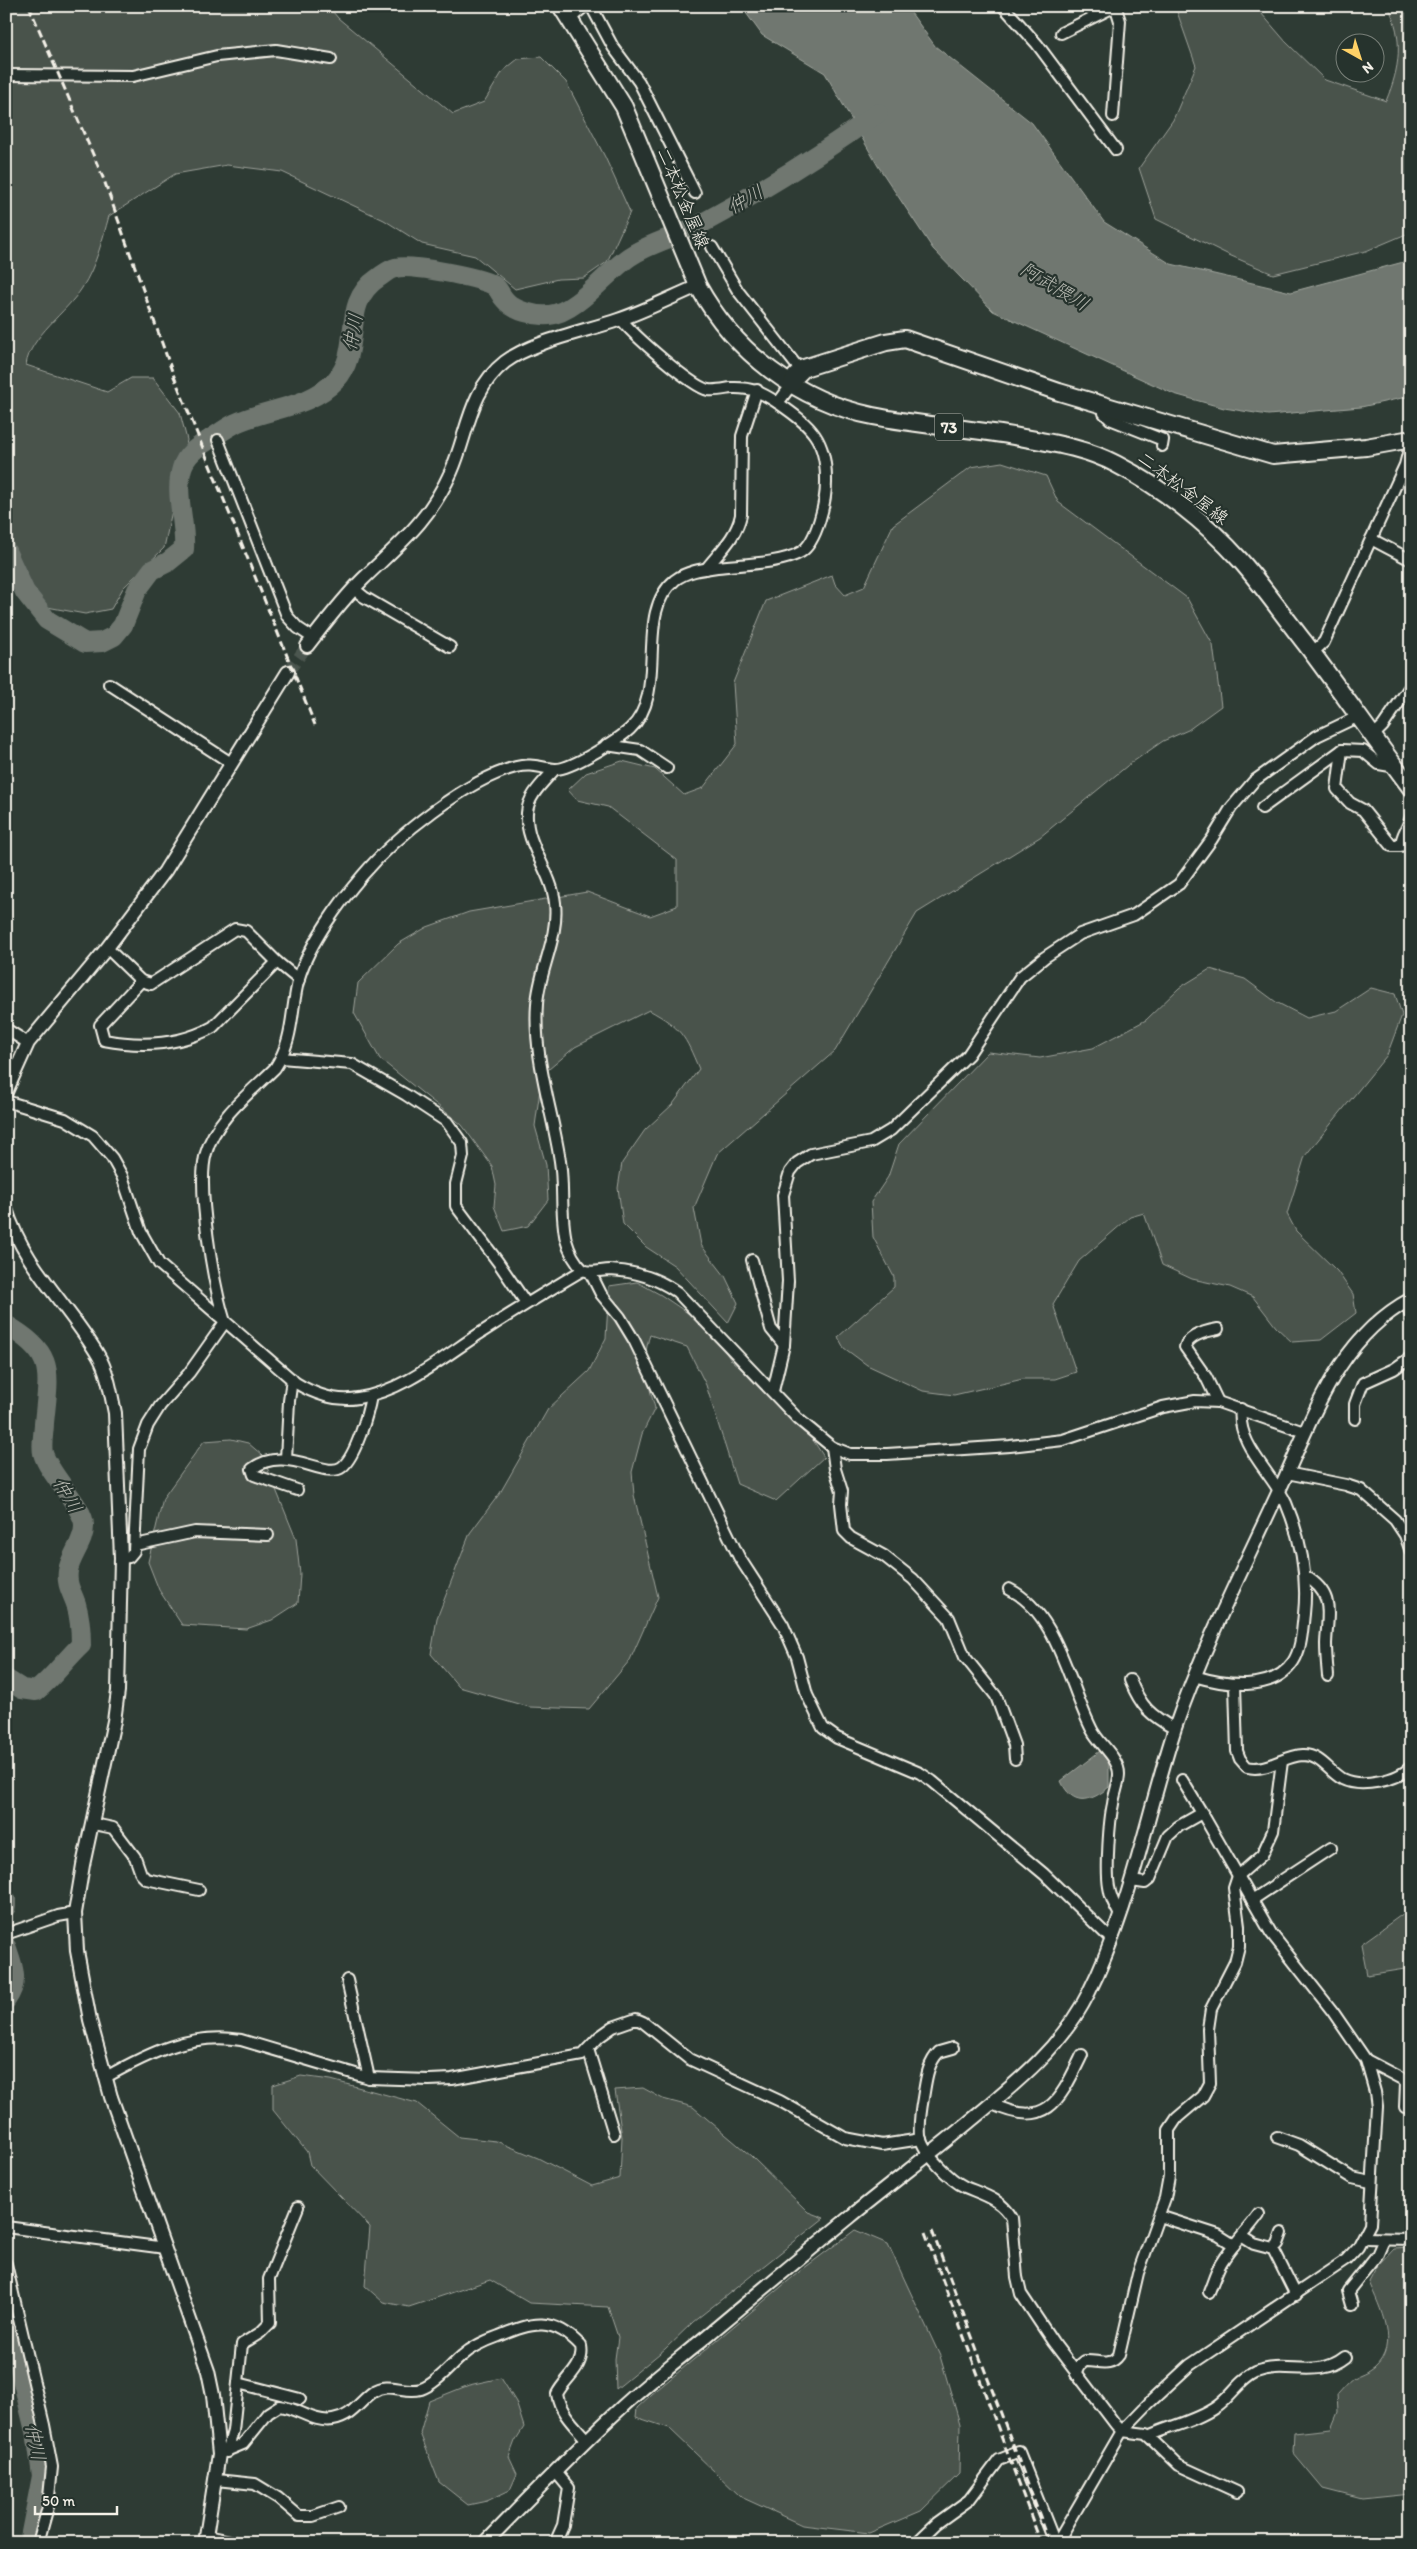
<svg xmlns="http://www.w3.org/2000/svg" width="1417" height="2549" font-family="Itim,'Klee One',sans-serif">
	<rect width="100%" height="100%" fill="#2e3b34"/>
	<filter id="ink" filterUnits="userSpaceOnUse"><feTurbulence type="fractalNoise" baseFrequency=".02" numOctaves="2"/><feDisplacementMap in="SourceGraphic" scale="10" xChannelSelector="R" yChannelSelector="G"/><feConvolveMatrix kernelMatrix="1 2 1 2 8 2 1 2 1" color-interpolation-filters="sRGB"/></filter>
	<g filter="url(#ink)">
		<!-- green -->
		<g fill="#48524c" stroke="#9ea29a">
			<path d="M6 6H328L338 18 453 114 484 102 503 71 518 59 541 57 566 82 605 157 630 212 607 262 584 278 558 279 515 289 475 256 422 244 384 220 282 172 227 165 175 174 109 216C102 241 96 266 82 288 67 312 30 336 26 365L107 392 131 378H153L180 413 187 440 164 548 123 588 111 609 85 614 47 607 27 590 11 543 6 538Z"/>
			<path d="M1175 6H1255L1286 42 1325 80 1386 101C1400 68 1404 39 1388 6H1411V232L1366 251 1273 274 1229 255 1156 219 1139 168 1173 120 1196 66Z"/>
			<path d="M1002 462 1046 476 1058 502 1187 598 1213 645 1221 706 1188 730 1163 741 1127 766 1040 837 917 913 835 1051 717 1154 694 1208 701 1245 725 1276 738 1303 728 1323 675 1266 646 1247 623 1224 618 1188 622 1163 645 1130 673 1104 699 1069C685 1036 682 1028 649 1010L575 1047 542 1075 535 1126 546 1165 548 1200 528 1226 504 1231 494 1206 496 1185 492 1166 462 1125 380 1059 354 1013 358 983 398 944 427 927 469 912 587 892 650 916 677 906V860L608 807 577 800 568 790 586 773 622 761 655 769 684 795 703 788 737 744 733 683 766 601 832 575 835 584 845 595 864 587 893 525 971 467Z"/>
			<polygon points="1210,969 1245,979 1276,1002 1307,1018 1336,1011 1371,988 1395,994 1402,1015 1387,1055 1305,1156 1287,1214 1296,1231 1337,1271 1353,1294 1356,1313 1321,1340 1292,1342 1276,1327 1253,1297 1230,1287 1192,1279 1162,1265 1144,1213 1130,1217 1079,1261 1053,1304 1076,1372 1055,1379 1023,1379 954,1395 923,1391 867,1365 844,1348 838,1337 894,1287 894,1277 873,1237 871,1202 888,1177 899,1144 988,1052 1040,1058 1093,1048 1146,1020 1179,988"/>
			<path d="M637 1282 661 1295 698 1320 715 1337 731 1360 777 1400 813 1440 824 1457 776 1501 737 1484 706 1385 687 1347 650 1335C641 1360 648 1383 655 1408L642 1434 632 1472 634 1495 658 1597 630 1660 589 1709 529 1707 459 1687 431 1654 437 1618 470 1533 500 1493 548 1409 589 1371 606 1338 609 1286Z"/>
			<polygon points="231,1439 248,1443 262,1455 296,1539 300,1574 298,1603 272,1620 246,1629 182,1625 159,1590 148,1562 163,1498 204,1441"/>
			<polygon points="1411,1908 1411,1968 1367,1975 1361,1944"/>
			<polygon points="301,2076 331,2080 417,2103 459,2137 496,2141 538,2158 592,2186 620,2178 622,2137 615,2090 643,2088 663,2099 693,2107 751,2156 808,2212 824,2218 693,2322 665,2349 616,2389 615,2359 618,2337 608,2307 529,2303 490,2280 409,2307 383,2302 365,2286 370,2227 310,2165 307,2152 273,2110 273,2085"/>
			<polygon points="855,2230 888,2244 940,2356 960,2424 959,2474 921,2511 869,2533 802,2525 741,2497 669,2428 636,2417 637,2408 652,2394 799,2272"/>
			<path d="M1411 2247V2494L1362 2499 1323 2489 1293 2453 1294 2433 1331 2429 1338 2412 1337 2395C1342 2390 1347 2383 1353 2379 1360 2375 1368 2373 1374 2368 1400 2345 1380 2308 1369 2282L1378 2265 1394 2248Z"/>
			<polygon points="501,2378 516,2402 524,2427 515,2441 509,2457 517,2474 510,2490 487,2501 468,2505 439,2482 420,2433 429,2401 469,2385"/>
		</g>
		<!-- water -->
		<g fill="#6f7770" stroke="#a4a8a0">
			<polygon points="741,6 906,6 935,46 1032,123 1104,222 1171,264 1291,292 1411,260 1411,396 1361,407 1268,415 1224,408 1174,394 993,311 933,249 878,166 825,73 762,35"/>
			<path d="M1100 1751 1109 1763V1787C1090 1803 1072 1806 1061 1781Z"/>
		</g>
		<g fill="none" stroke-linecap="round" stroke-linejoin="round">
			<!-- river -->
			<g stroke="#6f7770" stroke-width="20">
				<path d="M6 551 25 592 47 620 85 643 102 642 114 636 123 625 137 590 152 570 168 562 184 549C186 523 174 494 182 468 186 455 196 448 207 441 217 435 226 428 236 423 268 408 310 408 336 380 364 349 339 304 378 278 383 275 389 269 395 268 411 264 478 277 493 285 499 288 500 295 505 300 514 311 534 316 549 315 576 313 606 273 629 257 651 242 677 237 699 225 761 192 821 154 878 113"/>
				<path d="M6 1325C56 1354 49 1371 44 1423 44 1432 41 1444 43 1453 49 1475 84 1507 84 1525 85 1541 70 1556 68 1571 66 1585 72 1592 76 1604 80 1617 81 1631 81 1645 65 1660 53 1678 36 1691L22 1689 6 1679"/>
				<polyline points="6,1899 6,1907"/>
				<path d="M6 1946C13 1966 20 1981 6 2000"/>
				<polyline points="6,2313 37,2439 42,2476 29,2543"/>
			</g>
			<!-- tertiary-tunnel -->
			<polyline stroke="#4c564f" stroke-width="12" stroke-dasharray="12 6" stroke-linecap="butt" points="288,672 307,646"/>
			<!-- minor casing -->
			<g stroke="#f4f1e8" stroke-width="14">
				<g id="minor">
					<polyline points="591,6 613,47 639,82 695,193"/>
					<polyline points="1003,6 1037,44 1116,150"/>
					<polyline points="570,19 585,6"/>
					<polyline points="1061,33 1116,6"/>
					<polyline points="6,75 133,76 217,56 276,50 331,59"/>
					<polyline points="1113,116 1120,21 1116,8"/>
					<polyline points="712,247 738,291 800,370"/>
					<path d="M621 319C632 334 691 386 708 390 715 391 724 389 731 388 751 387 761 392 778 403L792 384"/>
					<polyline points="1104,405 1104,413 1110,419 1163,440 1162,446"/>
					<polyline points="218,440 287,616 298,628 313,638"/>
					<polyline points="1371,539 1411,560"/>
					<path d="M706 569C720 551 736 538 741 515L742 436 757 390"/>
					<polyline points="354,589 364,597 450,647"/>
					<polyline points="1312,653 1324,642 1405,465 1411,442"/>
					<polyline points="109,684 231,763"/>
					<polyline points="1373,736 1383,726 1411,685"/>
					<polyline points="606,745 640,750 667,768"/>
					<path d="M1342 750 1337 789 1350 803 1363 810 1392 846H1401C1401 834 1408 829 1411 817"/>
					<path d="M555 769C544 782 528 795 527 813 525 844 552 872 555 903 559 938 539 970 537 1004 533 1057 552 1108 560 1161 564 1187 560 1214 566 1240 569 1251 575 1262 583 1270"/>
					<polyline points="1262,808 1342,750 1363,751 1379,764 1396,767"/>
					<polyline points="107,948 141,981 151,984 235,929 246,931 277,962 299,980"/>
					<path d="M141 981 100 1025 104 1040C141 1047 180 1045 213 1027L277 962"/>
					<polyline points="6,1029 28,1043"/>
					<polyline points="281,1058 352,1064 406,1095 447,1122 462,1143 463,1156 456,1184 456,1206 498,1262 526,1303"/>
					<path d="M6 1101 65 1119 93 1136 112 1158 122 1176 141 1232 159 1264 296 1383C314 1394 337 1402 358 1398 404 1391 443 1357 482 1332 515 1311 549 1290 583 1270 591 1274 601 1270 610 1270 634 1271 657 1278 677 1292L798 1419 832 1447 850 1454H887L1010 1446 1063 1440 1163 1407 1195 1401 1218 1402 1304 1432"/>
					<polyline points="752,1260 771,1329 784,1345"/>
					<polyline points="590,1272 601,1294 620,1317 634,1340 739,1557 783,1625 797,1657 807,1695 823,1728 837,1738 920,1773 932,1781 1044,1874 1112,1940"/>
					<polyline points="1407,1301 1411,1318"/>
					<polyline points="773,1391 784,1345 788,1281 783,1195 790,1172 797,1163 811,1154 871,1142 891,1130 968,1055 1020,977 1045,957 1080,934 1134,915 1179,884 1212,839 1231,808 1254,781 1317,736 1359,716"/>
					<path d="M1218 1402 1206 1377 1185 1347C1189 1335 1206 1331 1218 1329"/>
					<polyline points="1355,1419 1355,1404 1363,1383 1394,1369 1411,1357"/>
					<polyline points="832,1447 835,1469 842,1491 841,1504 844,1531 851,1538 884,1556 913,1579 949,1618 965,1657 996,1696 1014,1745 1015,1759"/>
					<polyline points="286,1459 289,1401 292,1379"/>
					<polyline points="1287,1473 1346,1485 1361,1490 1395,1520 1405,1535 1411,1552"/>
					<path d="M297 1490 254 1475 252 1469C285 1443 325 1480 342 1467 356 1456 368 1413 371 1396"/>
					<polyline points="135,1545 195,1532 268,1535"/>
					<path d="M121 1558 129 1557 134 1551 139 1449 148 1425 160 1406 189 1373 225 1322C214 1287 196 1187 206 1153 216 1118 250 1093 275 1068 295 1037 290 1011 299 978 309 944 339 903 362 876 396 836 466 780 516 767 531 763 541 768 555 769 570 770 618 740 630 729 670 692 633 614 675 580 687 571 703 569 717 567 741 564 781 564 801 552 817 542 826 501 826 483 827 439 811 426 778 403"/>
					<path d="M1305 1576C1336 1594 1327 1614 1326 1644 1326 1655 1327 1665 1328 1676"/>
					<path d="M1009 1589C1058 1613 1069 1686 1092 1730 1099 1744 1119 1758 1119 1774 1119 1784 1114 1794 1113 1804 1109 1821 1106 1870 1109 1887 1110 1897 1115 1906 1120 1915"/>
					<path d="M1194 1676C1224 1685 1272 1693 1293 1662 1302 1648 1302 1630 1304 1614 1308 1576 1301 1539 1286 1503 1272 1473 1236 1444 1241 1409"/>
					<path d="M1130 1680C1141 1707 1150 1715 1175 1729"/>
					<path d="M1235 1685 1237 1751 1240 1759 1247 1767C1267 1772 1283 1756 1303 1755 1321 1755 1328 1771 1342 1779 1360 1788 1399 1781 1411 1766"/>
					<polyline points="1182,1780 1202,1813"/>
					<polyline points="94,1824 113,1828 135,1857 141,1874 146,1879 199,1890"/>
					<polyline points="1252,1900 1331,1848"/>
					<polyline points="6,1934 58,1916 75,1913"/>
					<polyline points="347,1980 369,2078"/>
					<path d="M953 2048 939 2052C927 2064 926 2081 923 2098 921 2109 919 2124 920 2136 923 2153 950 2180 965 2187 984 2195 1001 2199 1012 2218L1017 2277 1021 2294 1053 2342 1116 2425 1122 2431 1146 2434 1178 2465 1237 2492"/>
					<polyline points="588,2049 614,2134"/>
					<polyline points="1366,2060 1402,2079 1406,2084 1405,2107 1411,2103"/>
					<path d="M106 2077C149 2053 191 2032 241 2040L369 2078 429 2080 452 2079 582 2055 599 2037 613 2027 636 2019 643 2022 689 2059 780 2101 845 2138 882 2145 921 2139"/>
					<path d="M992 2104C1048 2130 1060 2100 1082 2055"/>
					<polyline points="1277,2137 1299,2145 1352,2178 1371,2182"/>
					<polyline points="1159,2216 1218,2235 1234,2245"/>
					<polyline points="6,2227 165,2248"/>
					<polyline points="1243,2237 1254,2244 1273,2249 1296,2295"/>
					<polyline points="1364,2238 1411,2239"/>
					<polyline points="1273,2249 1278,2244 1282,2233"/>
					<polyline points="6,2264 44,2425 52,2467 48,2507 38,2543"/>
					<path d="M1209 2292C1213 2282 1216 2272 1221 2263 1232 2245 1247 2231 1259 2214"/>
					<polyline points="1352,2305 1348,2291 1377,2255 1384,2239"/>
					<path d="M1076 2374 1080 2365 1085 2361C1098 2360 1110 2368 1119 2355L1138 2273 1165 2198 1169 2176V2130L1177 2118 1203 2096 1210 2083 1208 2029 1211 2009 1235 1962 1239 1946V1926L1234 1888 1238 1876 1262 1855 1273 1831 1282 1761"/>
					<polyline points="238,2383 300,2399"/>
					<path d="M1148 2436C1170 2426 1196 2421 1216 2407 1230 2398 1240 2379 1256 2372 1286 2360 1316 2380 1345 2357"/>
					<polyline points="227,2452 233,2431 242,2344 260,2333 270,2323 269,2279 298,2207"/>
					<path d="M219 2454 243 2444 268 2413 279 2406C298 2408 313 2423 333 2420 352 2417 359 2402 373 2392 389 2381 404 2394 421 2389 436 2384 450 2366 462 2356 473 2346 485 2341 499 2336 533 2322 553 2316 581 2346 585 2367 565 2378 557 2394 560 2413 575 2426 587 2440"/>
					<polyline points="216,2480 255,2484 278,2498 299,2516 313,2516 339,2507"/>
					<polyline points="206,2536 241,2543"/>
					<polyline points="555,2543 563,2525 569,2488 555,2471"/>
					<polyline points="916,2543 937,2523 969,2500 999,2460 1019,2452 1055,2543"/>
					<polyline points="1057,2543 1122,2431 1150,2402 1190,2365 1346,2260 1358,2247 1370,2224 1377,2107 1375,2092 1366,2060 1333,2012 1271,1933 1202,1813 1179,1826 1168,1836 1150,1879 1145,1883 1131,1881"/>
				</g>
			</g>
			<!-- tertiary casing -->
			<g stroke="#f4f1e8" stroke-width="16">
				<g id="tertiary">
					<path d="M307 646C325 623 342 600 363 579 400 543 429 521 451 472 468 434 469 390 505 362 531 342 586 331 618 320 645 311 672 297 698 286"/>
					<polyline points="6,1092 28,1043 107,948 165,871 288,672"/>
					<path d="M6 1209C24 1267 68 1304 98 1355 108 1372 111 1394 115 1413L121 1558 118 1691 114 1721 83 1865 75 1913 77 1951 90 2020 111 2097 208 2371 213 2395 219 2454 205 2543"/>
					<path d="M485 2543C530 2497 574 2451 622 2407 649 2382 679 2359 708 2335 755 2296 802 2256 850 2217 889 2185 929 2155 969 2122 1014 2085 1061 2048 1088 1994 1130 1911 1146 1817 1175 1728 1203 1647 1242 1571 1278 1493 1312 1421 1336 1339 1411 1299"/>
				</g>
			</g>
			<!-- primary casing -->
			<g stroke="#f4f1e8" stroke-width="20">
				<g id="primary">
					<path d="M561 6 624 107 698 286C735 353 798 401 873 416 922 426 971 428 1019 437 1052 443 1086 448 1116 464 1161 487 1206 522 1240 560 1263 586 1283 615 1305 643 1341 691 1375 740 1411 788"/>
					<polyline points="792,384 795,377 804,368 886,342 905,339 1059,392 1273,455 1366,447 1411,439"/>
				</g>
			</g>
			<!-- minor -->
			<use href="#minor" stroke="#26332d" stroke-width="10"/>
			<!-- tertiary -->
			<use href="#tertiary" stroke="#26332d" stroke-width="12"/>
			<!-- primary -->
			<use href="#primary" stroke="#26332d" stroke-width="16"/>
			<!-- rail -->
			<g stroke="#f4f1e8" stroke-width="3" stroke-dasharray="8 4" stroke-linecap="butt">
				<polyline points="29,6 104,180 173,374 315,725"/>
				<polyline points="932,2231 1050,2543"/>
				<polyline points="925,2233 1041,2543"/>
			</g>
		</g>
	</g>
	<g text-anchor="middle" stroke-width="4.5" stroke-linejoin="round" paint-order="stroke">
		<!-- shield labels -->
		<rect fill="#26332d" stroke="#b6b8b0" stroke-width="1" x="935" y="413.5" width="28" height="27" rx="4"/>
		<g font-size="16" font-weight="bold" fill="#f4f1e8">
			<text x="949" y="433">73</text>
		</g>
		<!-- street labels -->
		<g font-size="18" fill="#f4f1e8" stroke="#26332d">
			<text transform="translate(683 198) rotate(67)" y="6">二本松金屋線</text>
			<text transform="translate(1183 488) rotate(37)" y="6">二本松金屋線</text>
		</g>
		<!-- water labels -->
		<g font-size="19" font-style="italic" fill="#b8bab2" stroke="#26332d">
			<text transform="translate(745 199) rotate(-30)" y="7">仲川</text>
			<text transform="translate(1055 286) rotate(31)" y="7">阿武隈川</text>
			<text transform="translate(352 332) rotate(-80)" y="7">仲川</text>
			<text transform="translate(68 1495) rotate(60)" y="7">仲川</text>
			<text transform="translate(36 2442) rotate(79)" y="7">仲川</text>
		</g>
	</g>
	<!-- margin -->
	<rect width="1417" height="2549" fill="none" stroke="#26332d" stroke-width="25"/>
	<rect x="12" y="12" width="1392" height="2524" fill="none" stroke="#f4f1e8" stroke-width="2" filter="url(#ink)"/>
	<!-- north arrow -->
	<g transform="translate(1360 58) rotate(141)"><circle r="24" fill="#26332d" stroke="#787f78"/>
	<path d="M0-4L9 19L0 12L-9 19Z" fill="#ffd166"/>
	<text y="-8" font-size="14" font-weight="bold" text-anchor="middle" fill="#f4f1e8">N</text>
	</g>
	<!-- scale -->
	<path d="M35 2506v8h82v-8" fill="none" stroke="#f4f1e8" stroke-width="2.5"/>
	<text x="42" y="2506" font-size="15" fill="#f4f1e8" stroke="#26332d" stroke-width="4" paint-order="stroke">50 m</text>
</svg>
